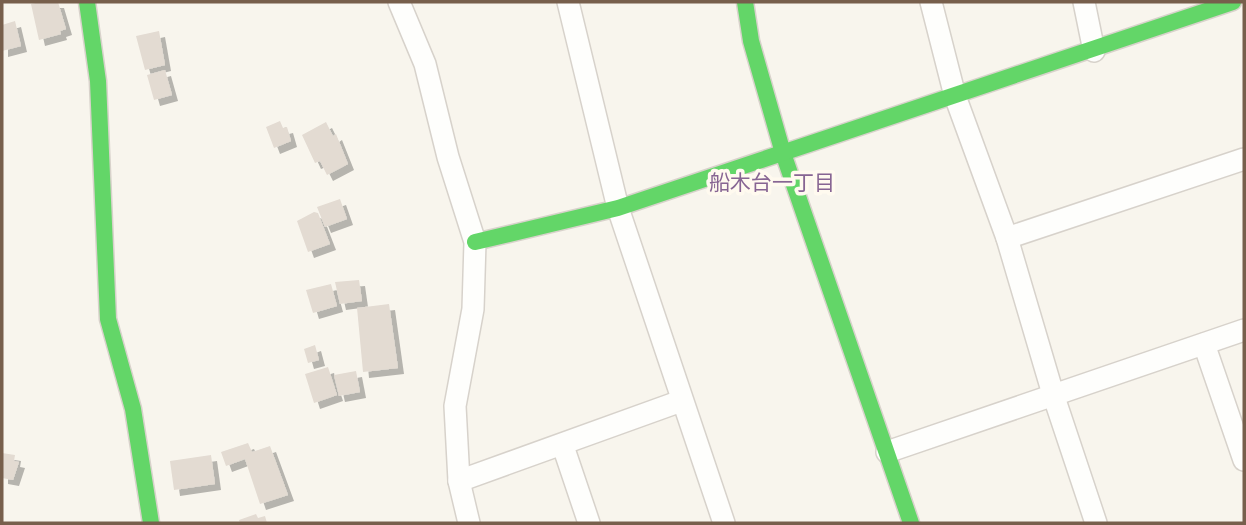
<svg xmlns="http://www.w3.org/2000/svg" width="1246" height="525" font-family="'Work Sans','Noto Sans JP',sans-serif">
	<defs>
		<filter id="shadow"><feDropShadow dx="6" dy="6" stdDeviation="0" flood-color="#0004"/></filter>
	</defs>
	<rect width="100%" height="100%" fill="#f8f5ed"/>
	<!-- building -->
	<g fill="#e3dbd2" filter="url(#shadow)">
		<polygon points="40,2 58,2 66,29 60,31 61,34 39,40 31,4"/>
		<polygon points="15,21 21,46 2,51 2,25"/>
		<polygon points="159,31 165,65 145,70 136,36"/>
		<polygon points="165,70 172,95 154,100 147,75"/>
		<polygon points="280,121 283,128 287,127 291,141 274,148 266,127"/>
		<polygon points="326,122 333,136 336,134 348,164 327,175 320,161 315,163 302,135"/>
		<polygon points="340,199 347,219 325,227 317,207"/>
		<polygon points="314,212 318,213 330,244 308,252 297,221"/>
		<polygon points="359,280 362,301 340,304 335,282"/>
		<polygon points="331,284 337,306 313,313 306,290"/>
		<polygon points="389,304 398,368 363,372 357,308"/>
		<polygon points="315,345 319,360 308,363 304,349"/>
		<polygon points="328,367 337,395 314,403 305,374"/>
		<polygon points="356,371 360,392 339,396 334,375"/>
		<polygon points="248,443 252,452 270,446 288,495 260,504 245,459 226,466 221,452"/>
		<polygon points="2,453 15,455 14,461 19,462 13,480 2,478"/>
		<polygon points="211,455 215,484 174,490 170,461"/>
		<polygon points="256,514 258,518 265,516 267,523 240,523 239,520"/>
	</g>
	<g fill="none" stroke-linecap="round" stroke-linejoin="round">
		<!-- street casing -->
		<g stroke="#d7d2cb" stroke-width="24">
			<g id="street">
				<polyline points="399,2 425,64 448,157 475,242 473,309 455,406 459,481 469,523"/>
				<polyline points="568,2 618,208 724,523"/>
				<polyline points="931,2 955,96 1007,238 1053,394 1096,523"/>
				<polyline points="1084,2 1094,51"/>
				<polyline points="1007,238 1244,159"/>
				<polyline points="1204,344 1244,460"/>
				<polyline points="563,446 589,523"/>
				<polyline points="887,452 1244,330"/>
				<polyline points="459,481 681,401"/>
			</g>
		</g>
		<!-- fast casing -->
		<g stroke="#d8d2cb" stroke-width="19">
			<g id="fast">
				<polyline points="87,2 98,81 108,319 133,409 151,523"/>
				<polyline points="745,2 751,41 783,153 911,523"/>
				<polyline points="475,242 618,208 1233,2"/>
			</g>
		</g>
		<!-- street -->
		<use href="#street" stroke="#fefefc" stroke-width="21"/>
		<!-- fast -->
		<use href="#fast" stroke="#63d668" stroke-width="16"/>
	</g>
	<g text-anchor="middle" stroke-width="7" stroke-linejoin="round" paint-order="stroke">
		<!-- neighbourhood labels -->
		<g font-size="21" fill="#876593" stroke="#fffaef">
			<text x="772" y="190">船木台一丁目</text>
		</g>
	</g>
	<!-- border -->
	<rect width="1246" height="525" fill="none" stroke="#775f4c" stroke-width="7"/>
</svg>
